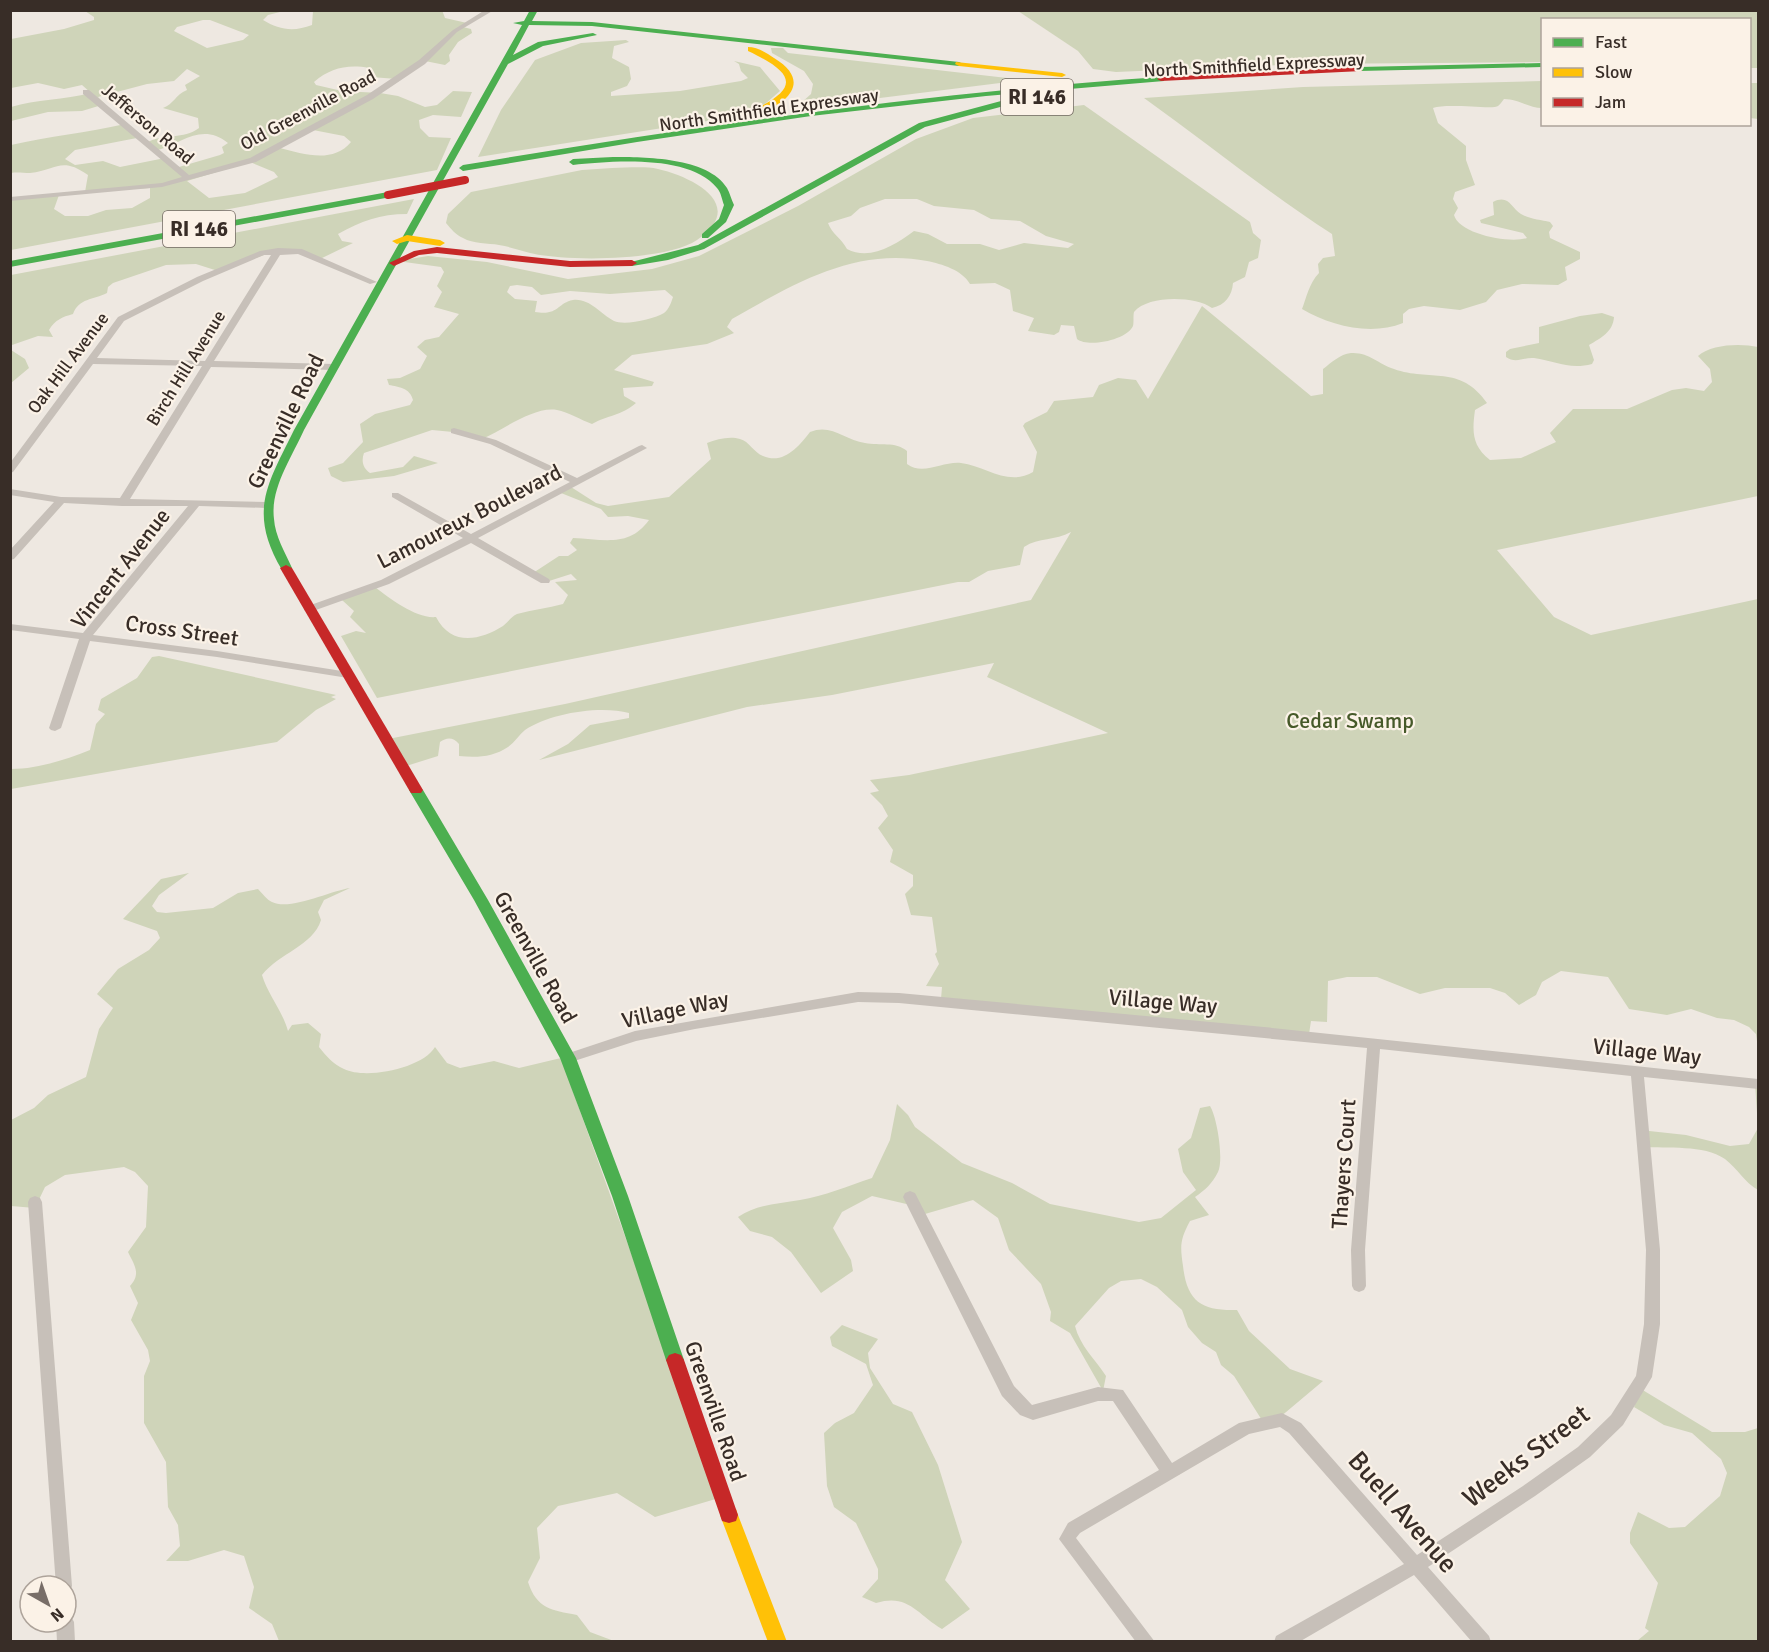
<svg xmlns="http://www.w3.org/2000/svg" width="1769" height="1652" font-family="Signika,sans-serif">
	<rect width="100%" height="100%" fill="#eee8e1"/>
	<!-- green -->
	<g fill="#cfd4b9" fill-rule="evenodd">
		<path d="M442 10 445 18 467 23 463 27 471 29 472 33 458 42 449 55 450 61 445 65 425 61 397 79 371 77 372 71 369 68C348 64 330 68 314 82L316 85 342 91 380 93 398 96 425 107 437 105 453 91 472 92 461 117 433 115 419 120 420 128 429 137 451 138 437 170 11 250V199L59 195 54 209 65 216H88L106 210 132 208 150 198V188L85 192 88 175C61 156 57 170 30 173 23 173 17 172 11 173V145C49 136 87 133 125 124L142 137 75 150 65 159 75 165 103 161 120 167 165 158 179 167 220 155 224 153 222 147 228 143C202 122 182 143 158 150L148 142C165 133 183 140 199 128L198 118 163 108C174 104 175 95 187 90L185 85 200 76 187 69 174 81 147 84 98 97 105 104 82 111 48 112 11 121V107C36 99 64 100 91 93L82 85 64 89 38 83 11 88V39L64 29 94 20V17L85 11H284L268 15 263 20C279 30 294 32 312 25L313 11ZM203 20H210L249 35 243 40 207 48 174 31 177 27ZM313 130 344 136 351 142C333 164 303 154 280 148ZM250 162 274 172 278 177 245 193 209 198 187 181Z"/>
		<polygon points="1018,11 1758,11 1758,68 1750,68 1750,20 1542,20 1542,62 1304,64 1116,72 1093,69 1078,51"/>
		<polygon points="626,40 629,42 614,46 612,58 629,67 631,79 627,86 611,92 611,96 680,91 741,81 748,78 741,71 739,64 734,61 760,67 780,91 765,104 739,116 478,157 501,110 535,60 581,43"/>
		<polygon points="771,48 783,48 788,53 1024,80 808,107 801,103 811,94 813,84 804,71 772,53"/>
		<path d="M1542 81V108C1529 108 1518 99 1504 99 1502 101 1501 104 1498 106 1494 110 1448 103 1433 108L1438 123 1466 146V160L1475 185 1455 192 1453 199 1458 208 1454 215C1459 234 1510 244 1527 238L1523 233 1481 223 1480 220 1494 215 1493 202C1509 194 1511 208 1521 214 1529 219 1541 220 1550 222L1553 226 1549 232 1550 238 1580 252V259L1565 267 1567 280 1558 285 1522 284 1497 290 1486 302 1460 310 1424 306 1409 309 1403 314V323C1371 336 1331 326 1302 309 1306 299 1309 283 1319 273L1318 264 1323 258 1335 256 1332 234C1267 192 1207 143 1144 98L1303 87Z"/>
		<polygon points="1750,83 1758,83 1758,119 1750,118"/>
		<path d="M1084 105 1250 222 1253 233 1261 240 1258 258 1249 262 1245 277 1233 283C1232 296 1225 305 1212 308 1195 296 1148 295 1134 312 1133 316 1134 322 1133 326 1127 340 1088 348 1077 339L1074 326 1061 325 1059 332 1054 335 1028 331 1034 318 1013 311 1010 290 995 283 970 284C962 270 942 264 927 261 854 247 792 285 732 319L727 327 734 333 707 344 632 355 614 370 654 382 652 386 623 388 624 396 636 403C621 416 608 415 592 424 581 420 568 412 557 410 534 406 503 430 482 439L453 432 432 430 364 453C361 461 363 468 370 473L403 467 414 456 438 463 394 476 343 482 331 476 328 468 343 463 363 442 360 424 375 414 410 405 413 400C410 388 399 387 389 385L387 379 400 378 420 369 427 356 417 347 425 340 439 337 459 314 434 307 442 292 437 286 444 272 441 267 397 261 428 256 487 262 568 279 652 269 699 256 798 206 916 139 973 118ZM885 199H917L934 206 974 210 991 219 1020 221 1046 236 1074 244 1068 248 1024 243 999 250 980 244H947L928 234 914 231C895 245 870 261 847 249 841 238 832 234 828 223L851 216 860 208ZM517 285 532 287 541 295 570 291 610 294 665 290 673 297C671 303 669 309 664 313 654 319 625 326 614 321 600 314 590 298 573 300 557 303 559 316 535 312L537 301 515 299 507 292 510 286Z"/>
		<path d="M612 168C627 168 644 166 658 169 693 177 748 205 697 240 666 261 567 262 530 253 520 250 510 247 499 245 488 243 473 244 463 238 456 235 451 229 446 223L448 214 471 192 582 170Z"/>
		<path d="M414 199 407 214C380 214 361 221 338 234L342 241 353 243 320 259 305 254 270 253 218 271 196 264 166 265 113 283 108 287 107 293C93 300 79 298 73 314 62 317 55 320 49 330L53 337 38 336 12 345 11 350 25 359 29 368 11 383V275Z"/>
		<path d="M1202 306 1311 396 1323 394V369C1331 363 1340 354 1351 353 1369 352 1378 364 1394 369 1430 382 1460 364 1487 403L1475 410C1472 432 1472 446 1490 460L1521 458 1556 442 1550 433 1573 409H1627L1672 390 1686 388 1704 391 1712 382 1710 369 1698 356C1711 344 1741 343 1758 347V496L1497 550 1554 617 1591 635 1758 599V1049L1756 1034 1749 1027 1734 1020 1717 1018 1691 1009 1667 1015 1629 1009 1608 977 1561 971 1542 982 1536 995 1519 1005 1505 993 1490 988H1445L1420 994 1377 977H1347L1328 981 1327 1022 1311 1021 1309 1034 941 999 942 987 926 986 939 964 935 954 937 952 932 917 911 915 905 894 913 886V875L890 862 893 850 878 828 888 816 882 805 870 793 879 791 870 780 909 775 1108 733 987 677 994 663 832 695 747 707 539 760 568 744 590 725 629 718V713C601 705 549 713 525 730 519 735 515 742 508 747 493 757 477 758 459 756V744C453 737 447 737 440 742L438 756 403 767 388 739 565 704 1031 600 1071 532C1055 541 1039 537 1024 547L1020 565 988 571 969 582H958L377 698 341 636 356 631 366 633 350 617 354 611 342 600 375 587C390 599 417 619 436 617 451 646 479 641 503 626 508 622 512 616 517 614 532 610 548 608 563 604L568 595 555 582 577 580 571 574 549 581 533 573 559 556H568L577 550 570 543 573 538C603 539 629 548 649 520L628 516 608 517 601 509 561 493 571 487 596 503 608 506 669 497 711 459 707 443C717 439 730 436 740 439 749 441 754 453 763 456 784 465 799 446 810 432 831 423 845 440 865 443 880 446 895 441 907 451V464C923 476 943 461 961 463 986 466 1008 487 1033 472L1037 452 1023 426 1025 423 1047 412 1054 401 1093 397 1099 385 1118 378 1136 380 1148 399Z"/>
		<path d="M1602 313 1614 317C1613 332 1601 338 1589 345L1594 360 1592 364C1569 370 1555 361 1534 358 1524 357 1516 364 1506 357V352L1510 349 1539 343V327L1580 316Z"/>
		<path d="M159 656 336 695 331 697 336 699 316 710 277 742 11 789V769C37 769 65 760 90 750L96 724 105 714 98 710 101 699 137 678 152 657Z"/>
		<path d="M189 873 159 895 152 906 157 912 166 913 213 908 238 893 258 889C262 893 267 900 272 902 290 911 330 891 350 888L324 900 318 912 321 920C313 946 279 953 262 975 268 995 282 1010 288 1031L292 1025 308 1023 321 1034 319 1047C326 1056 333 1064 344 1069 366 1080 423 1068 435 1047L447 1063 460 1068 494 1061 519 1068 561 1058 719 1498 655 1517 617 1493 558 1506 537 1528 540 1558 528 1582C537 1609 551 1610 577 1615L590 1632 614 1641H279L272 1624 249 1608 254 1587 244 1556 224 1550 188 1561H166L180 1546 178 1525 168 1507 166 1462 144 1423V1376L150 1361 148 1350 131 1320 138 1303 130 1286C141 1274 135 1266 128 1252L146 1227 148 1186 135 1172 124 1167 65 1175 45 1187 35 1208 11 1206V1120L34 1108 48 1095 86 1077 99 1029 113 1008 97 994 118 969 149 950 160 938 157 931 123 919 161 879Z"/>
		<path d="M1755 1083H1758V1190C1744 1182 1738 1169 1725 1159 1703 1144 1668 1149 1642 1147L1640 1130 1686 1135 1730 1146 1749 1144 1758 1128Z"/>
		<path d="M897 1104 908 1115 915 1127 962 1163 1012 1183 1050 1204 1139 1222 1161 1218 1196 1190 1183 1172 1178 1149 1191 1138 1200 1108 1210 1106C1217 1117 1224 1160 1218 1172 1212 1184 1205 1190 1195 1197L1209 1215 1190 1221C1180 1240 1180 1245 1183 1266 1187 1302 1202 1311 1237 1310L1249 1331 1290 1369 1323 1381 1273 1423 1265 1425 1234 1376 1221 1365 1216 1352 1202 1343 1188 1327 1182 1310 1157 1287 1141 1279 1121 1281 1109 1288 1075 1326C1080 1346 1095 1359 1106 1376L1103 1391 1070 1333 1050 1321 1051 1312 1041 1284 1009 1250 998 1218 973 1200 925 1214 915 1206 872 1196 842 1212 833 1228 851 1260 853 1271 821 1293 791 1252 772 1237 750 1231 738 1217C757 1204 778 1204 800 1200 824 1196 848 1186 872 1178L890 1140Z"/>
		<path d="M842 1325 878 1339 868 1353 870 1368 893 1404 912 1412 938 1465 962 1542 945 1580 970 1609 942 1629C917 1614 908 1593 876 1603L862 1597 878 1579V1569L856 1523 834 1507 827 1486 824 1433 835 1423 854 1413 873 1385 866 1364 832 1346 830 1337Z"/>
		<polygon points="1641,1389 1712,1432 1745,1432 1758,1428 1758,1641 1637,1641 1649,1631 1645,1628 1658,1583 1630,1543 1630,1533 1638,1512 1669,1528 1685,1527 1720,1496 1727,1473 1721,1459 1692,1433 1664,1425 1634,1407"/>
	</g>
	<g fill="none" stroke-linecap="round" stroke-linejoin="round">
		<!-- street -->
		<g fill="#c7c0b9" fill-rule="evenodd">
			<polygon points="485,10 494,10 457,32 425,64 373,99 256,162 162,187 10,201 10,197 162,183 182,177 83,94 83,90 89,90 189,175 250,158 367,95 419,60 453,30"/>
			<path d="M278 248 302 249 377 282 370 284 298 254 280 255 214 361 334 364 339 367 334 370 211 367 130 499 267 502 272 505 267 508 199 506 93 635 217 651 348 672 354 675 348 678 217 657 90 641 61 728 55 731 51 730 49 728 79 639 10 630V624L83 633 188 506H122L64 503 14 559 10 560V550L54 502 10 495V489L61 497 120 498 202 366 93 364 13 472 10 473V463L118 317 197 277 260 251ZM264 255H271L205 361 97 358 124 321 203 281Z"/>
			<polygon points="454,428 496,440 577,478 639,446 642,445 647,448 478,538 549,579 550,581 549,583 541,583 471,543 389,584 313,611 305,611 304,609 305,607 381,580 463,538 392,497 392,493 398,493 471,534 570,482 490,444 451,433 451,429"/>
			<polygon points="858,992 899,993 1264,1027 1758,1079 1758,1089 1644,1077 1660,1250 1660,1324 1652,1377 1623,1425 1590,1457 1535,1496 1428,1567 1489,1636 1491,1642 1472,1642 1414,1575 1299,1642 1274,1642 1276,1636 1404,1564 1289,1433 1280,1427 1249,1434 1080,1533 1076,1538 1155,1642 1136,1642 1059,1539 1068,1523 1159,1470 1113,1401 1098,1401 1033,1420 1020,1415 1002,1396 903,1197 905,1193 910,1191 915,1193 1014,1386 1032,1405 1098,1387 1123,1390 1172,1463 1239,1423 1282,1413 1301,1423 1417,1555 1523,1486 1578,1447 1611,1415 1636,1376 1644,1324 1646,1250 1631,1076 1380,1049 1365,1250 1366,1286 1364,1290 1359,1292 1354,1290 1352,1286 1351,1250 1367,1048 899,1003 858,1002 695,1029 636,1041 568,1063 563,1061 561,1058 563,1055 635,1031"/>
			<polygon points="35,1196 40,1198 42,1202 72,1586 70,1591 66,1593 66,1586 56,1586 28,1202 30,1198"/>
			<polygon points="66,1615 71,1616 74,1622 75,1642 57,1642 56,1622 66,1622"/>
		</g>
		<!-- fast -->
		<g fill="#4caf50" fill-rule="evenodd">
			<path d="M530 10H538L532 21 592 22 959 62 963 64 959 66 592 26 529 25 513 55 538 42 593 33 597 35 543 46 508 64 304 430C292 457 270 488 274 519 275 536 285 552 292 568L286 571 282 570C248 512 267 485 294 430L522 25 513 23 524 21Z"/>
			<polygon points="1542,63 1542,67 1359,71 1355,69 1359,67"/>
			<path d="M1161 77H1164V81L986 96 811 116 637 142 463 171 459 168 463 165C695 126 926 93 1161 77Z"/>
			<polygon points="1001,101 1005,104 1004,106 925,127 704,249 668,260 632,266 627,263 698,245 919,123"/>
			<path d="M613 157C644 157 708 157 727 188 730 193 731 199 734 205L726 222 708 238H702V234L719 219 724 205C722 200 721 192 717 188 690 154 611 161 573 165L569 162 573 159Z"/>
			<polygon points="388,192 391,193 391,197 10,267 10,261"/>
			<polygon points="416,786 423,790 488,900 576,1058 628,1196 684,1360 681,1365 675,1367 669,1365 666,1360 612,1196 560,1058 474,900 409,790"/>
		</g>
		<!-- slow -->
		<g fill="#ffc107" fill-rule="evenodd">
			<path d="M748 47C757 47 767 53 774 58 815 83 784 106 752 117L748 114 749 112C800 89 797 74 748 51Z"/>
			<polygon points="956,62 1062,73 1066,75 1062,77 959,66 955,64"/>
			<polygon points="407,235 440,240 445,243 440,246 407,241 397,244 392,241"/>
			<polygon points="729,1507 736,1509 738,1515 787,1642 768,1642 720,1515 722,1509"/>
		</g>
		<!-- jam -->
		<g fill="#c62828" fill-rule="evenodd">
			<polygon points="1359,67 1362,67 1362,71 1161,81 1157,79 1161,77"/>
			<polygon points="437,247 570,261 632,260 637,263 632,266 570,267 437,253 419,255 394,266 389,263 414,251"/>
			<polygon points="286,565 292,568 423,790 421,793 411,793 409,790 280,568"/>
			<polygon points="675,1353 681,1355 684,1360 738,1515 736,1521 729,1523 722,1521 720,1515 666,1360 669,1355"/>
		</g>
		<!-- jam-bridge -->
		<polyline stroke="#c62828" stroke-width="8" points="388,195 465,180"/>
	</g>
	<g text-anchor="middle" stroke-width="4.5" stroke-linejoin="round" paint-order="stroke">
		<!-- far-street labels -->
		<g font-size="18" fill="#382d27" stroke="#fbf2e7">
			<text transform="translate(1254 65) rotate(-3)" y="6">North Smithfield Expressway</text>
			<text transform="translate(308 110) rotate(-28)" y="6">Old Greenville Road</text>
			<text transform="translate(769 110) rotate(-8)" y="6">North Smithfield Expressway</text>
			<text transform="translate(148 124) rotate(40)" y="6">Jefferson Road</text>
			<text transform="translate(68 363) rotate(-53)" y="6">Oak Hill Avenue</text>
			<text transform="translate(186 368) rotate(-58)" y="6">Birch Hill Avenue</text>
		</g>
		<!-- shield labels -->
		<g fill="#fbf2e7" stroke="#726861" stroke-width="1.5">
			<rect x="1001" y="79" width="72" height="36" rx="4.5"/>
			<rect x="163" y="211" width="72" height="36" rx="4.5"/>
		</g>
		<g font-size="21" font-weight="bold" fill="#382d27">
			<text x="1037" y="104">RI 146</text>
			<text x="199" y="236">RI 146</text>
		</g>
		<!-- street labels -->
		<g font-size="22" fill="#382d27" stroke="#fbf2e7">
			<text transform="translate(285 421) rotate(-64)" y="8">Greenville Road</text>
			<text transform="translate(469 516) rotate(-27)" y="8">Lamoureux Boulevard</text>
			<text transform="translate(120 568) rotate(-52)" y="8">Vincent Avenue</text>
			<text transform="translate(182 630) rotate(8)" y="8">Cross Street</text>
			<text transform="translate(536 957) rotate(61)" y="8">Greenville Road</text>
			<text transform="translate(1163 1001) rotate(5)" y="8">Village Way</text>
			<text transform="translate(675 1009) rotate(-12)" y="8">Village Way</text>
			<text transform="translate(1647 1051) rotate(6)" y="8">Village Way</text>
			<text transform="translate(1343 1164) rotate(-86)" y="8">Thayers Court</text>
			<text transform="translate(716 1411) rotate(71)" y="8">Greenville Road</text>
		</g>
		<!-- park labels -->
		<g font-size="22" fill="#465929" stroke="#fbf2e7">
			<text x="1350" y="728">Cedar Swamp</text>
		</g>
		<!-- near-street labels -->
		<g font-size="27" fill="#382d27" stroke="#fbf2e7">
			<text transform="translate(1526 1456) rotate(-37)" y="9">Weeks Street</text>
			<text transform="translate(1403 1512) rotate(49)" y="9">Buell Avenue</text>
		</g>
	</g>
	<!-- border -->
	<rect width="1769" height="1652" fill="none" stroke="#382d27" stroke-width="24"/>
	<!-- legend -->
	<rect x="1541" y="18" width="210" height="108" fill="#fbf2e7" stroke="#ada39a" stroke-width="1.5"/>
	<rect x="1553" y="38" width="30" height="9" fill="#4caf50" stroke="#ada39a" stroke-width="1.5"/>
	<text x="1595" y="48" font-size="18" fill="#382d27">Fast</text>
	<rect x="1553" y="68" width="30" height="9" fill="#ffc107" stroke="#ada39a" stroke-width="1.5"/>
	<text x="1595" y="78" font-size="18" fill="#382d27">Slow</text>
	<rect x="1553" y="98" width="30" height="9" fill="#c62828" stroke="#ada39a" stroke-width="1.5"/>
	<text x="1595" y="108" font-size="18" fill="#382d27">Jam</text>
	<!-- north arrow -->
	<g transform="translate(48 1604) rotate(140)"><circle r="28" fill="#fbf2e7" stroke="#ada39a" stroke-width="1.5"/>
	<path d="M0-4.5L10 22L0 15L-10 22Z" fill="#786e68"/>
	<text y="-9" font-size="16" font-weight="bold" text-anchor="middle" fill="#382d27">N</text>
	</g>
</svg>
